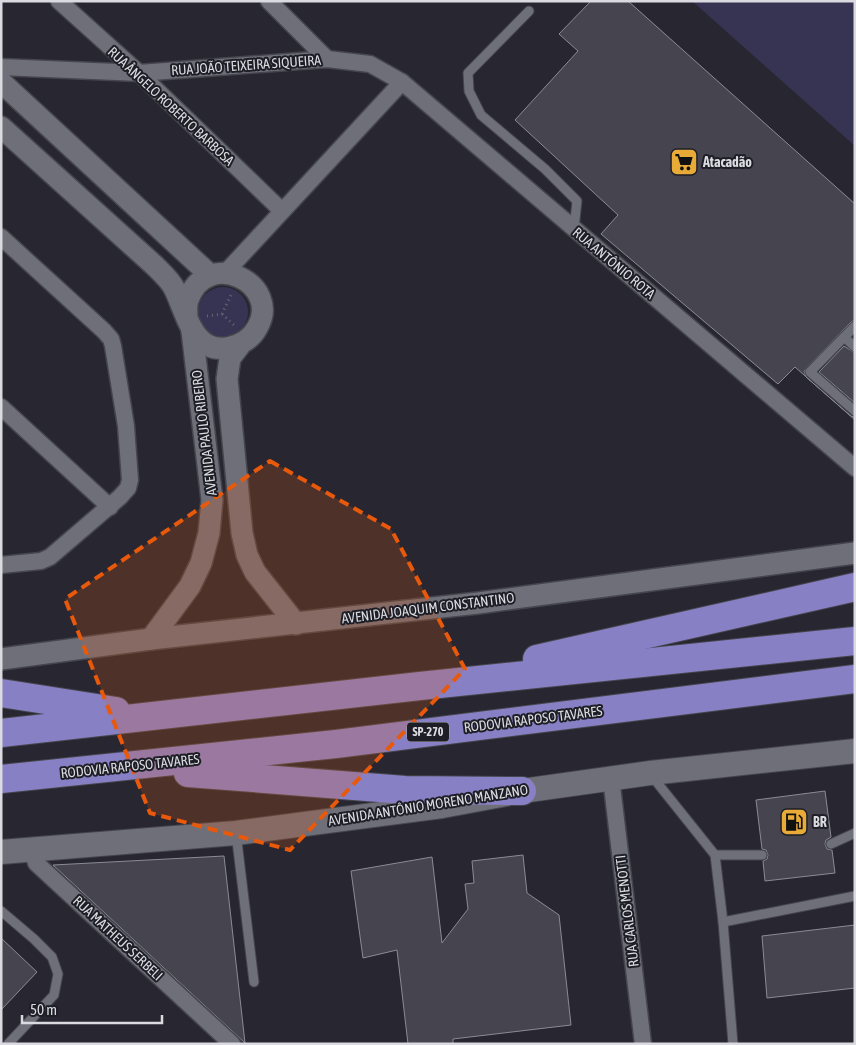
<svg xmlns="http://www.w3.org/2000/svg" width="856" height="1045" font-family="'Asap Condensed',sans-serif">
	<rect width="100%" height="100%" fill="#282731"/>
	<!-- green -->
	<g fill="#373353">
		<polygon points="692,1 855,1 855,146"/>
		<circle cx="223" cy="312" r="25"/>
	</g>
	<!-- building -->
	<g fill="#45444f" stroke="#8b8b96">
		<polygon points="591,1 628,1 855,204 855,320 851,322 804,371 806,377 851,416 855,417 855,420 795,367 778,384 601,234 618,215 515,120 578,51 559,34"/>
		<polygon points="844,346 855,353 855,403 819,372"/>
		<polygon points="825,791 831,837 826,840 825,844 827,849 832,850 835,873 765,881 763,861 767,859 768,855 766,850 762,849 756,800"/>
		<polygon points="523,855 527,893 559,915 571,1025 453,1039 453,1044 408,1044 397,950 363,958 351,871 432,857 442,943 468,909 465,884 474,883 472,861"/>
		<polygon points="224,856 245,1043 53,865"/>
		<polygon points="855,925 855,988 767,998 762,936"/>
		<polygon points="1,938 37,972 1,1010"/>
	</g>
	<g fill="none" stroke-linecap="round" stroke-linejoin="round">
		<!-- service casing -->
		<g stroke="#45454d" stroke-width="11">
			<g id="service">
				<polyline points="529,11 468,73 469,91 481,115 545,169 577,201 574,229"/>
				<polyline points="855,326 810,372 855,411"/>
				<polyline points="844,337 855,347"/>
				<polyline points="651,775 715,855 723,922 733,1044"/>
				<polyline points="236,833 254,982"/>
				<polyline points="831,844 855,833"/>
				<polyline points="715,855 762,855"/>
				<polyline points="1,911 34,939 52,957 58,974 54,995 8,1044"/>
				<polyline points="723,922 855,896"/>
			</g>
		</g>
		<!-- minor casing -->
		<g stroke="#45454d" stroke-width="19">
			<g id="minor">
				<polyline points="59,1 139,73 282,211"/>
				<polyline points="269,1 327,59"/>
				<polyline points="1,67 139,73 327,59 370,64 402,82 855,468"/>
				<polyline points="1,237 104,331 111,339 113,346 126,426 130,480 128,488 120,497 50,557 41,561 1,565"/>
				<polyline points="225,273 402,82"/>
				<polyline points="1,407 110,507"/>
				<polyline points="611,778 643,1044"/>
				<polyline points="32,849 36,863 232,1044"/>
			</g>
		</g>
		<!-- tertiary casing -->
		<g stroke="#45454d" stroke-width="24">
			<g id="tertiary">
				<polyline points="1,82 210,275"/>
				<path d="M1 127 154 265C161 272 170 280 174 288 186 311 193 357 231 347 242 344 251 339 257 328 283 284 207 246 188 300 186 305 187 313 187 319"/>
				<polyline points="240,345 230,358 227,379 242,533 247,555 255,572 296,624"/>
				<polyline points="151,639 190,586 201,563 209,533 212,500 192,331"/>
				<polyline points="1,659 151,639 478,603 855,553"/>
			</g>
		</g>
		<!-- secondary casing -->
		<g stroke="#45454d" stroke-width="26">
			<polyline id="secondary" points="1,852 236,833 442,806 522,791 650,773 855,751"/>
		</g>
		<!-- motorway casing -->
		<g stroke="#45454d" stroke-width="30">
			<g id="motorway">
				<polyline points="537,659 855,587"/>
				<polyline points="1,693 116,711"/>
				<polyline points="1,733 420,686 855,641"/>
				<polyline points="188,773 405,790 522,791"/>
				<polyline points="1,779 336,744 855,679"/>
			</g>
		</g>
		<!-- path -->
		<g stroke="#65656d" stroke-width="3" stroke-dasharray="1 4" stroke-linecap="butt">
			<polyline points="222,314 235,326"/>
			<polyline points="207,316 222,314 231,295"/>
		</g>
		<!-- service -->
		<use href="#service" stroke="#6f6f7a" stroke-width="9"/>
		<!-- minor -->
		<use href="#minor" stroke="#6f6f7a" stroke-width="16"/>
		<!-- tertiary -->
		<use href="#tertiary" stroke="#6f6f7a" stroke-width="21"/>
		<!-- secondary -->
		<use href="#secondary" stroke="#6f6f7a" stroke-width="24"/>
		<!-- motorway -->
		<use href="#motorway" stroke="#8880c5" stroke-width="28"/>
	</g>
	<!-- marked area -->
	<path fill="#e8590c" fill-opacity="0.2" stroke="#e8590c" stroke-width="4" stroke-dasharray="10 6" stroke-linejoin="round" d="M270 461 391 529 465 669 290 850 150 813 65 599Z"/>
	<!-- icons -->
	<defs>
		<g id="supermarket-square" transform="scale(1.4375)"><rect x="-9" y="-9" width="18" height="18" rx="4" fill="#e9ab38" stroke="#1e1e27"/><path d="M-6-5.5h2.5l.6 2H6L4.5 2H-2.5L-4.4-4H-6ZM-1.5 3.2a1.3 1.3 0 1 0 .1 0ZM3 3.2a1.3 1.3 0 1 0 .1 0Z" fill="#111"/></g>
		<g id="fuel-square" transform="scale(1.4375)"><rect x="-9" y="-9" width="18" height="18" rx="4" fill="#e9ab38" stroke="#1e1e27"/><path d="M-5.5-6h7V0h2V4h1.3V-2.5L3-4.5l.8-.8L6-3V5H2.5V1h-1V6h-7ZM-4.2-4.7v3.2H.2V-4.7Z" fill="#111"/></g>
	</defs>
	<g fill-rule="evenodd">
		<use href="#supermarket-square" x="684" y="162"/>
		<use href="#fuel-square" x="794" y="822"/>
	</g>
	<g text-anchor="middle" stroke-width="4" stroke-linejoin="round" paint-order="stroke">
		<!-- shield labels -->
		<rect fill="#1e1e27" stroke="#a2a2a8" stroke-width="1" x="407" y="722.5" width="42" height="19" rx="4"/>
		<g font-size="12" font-weight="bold" fill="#dadae0">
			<text x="428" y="736">SP-270</text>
		</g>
		<!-- street labels -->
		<g font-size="14" fill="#dadae0" stroke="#1e1e27">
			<text transform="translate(246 65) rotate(-4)" y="5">RUA JOÃO TEIXEIRA SIQUEIRA</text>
			<text transform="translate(171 106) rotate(43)" y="5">RUA ÂNGELO ROBERTO BARBOSA</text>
			<text transform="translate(614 263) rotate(40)" y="5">RUA ANTÔNIO ROTA</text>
			<text transform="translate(204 433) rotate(-97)" y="5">AVENIDA PAULO RIBEIRO</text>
			<text transform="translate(428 608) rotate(-7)" y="5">AVENIDA JOAQUIM CONSTANTINO</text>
			<text transform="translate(533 719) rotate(-7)" y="5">RODOVIA RAPOSO TAVARES</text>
			<text transform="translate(130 766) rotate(-6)" y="5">RODOVIA RAPOSO TAVARES</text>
			<text transform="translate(428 805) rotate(-9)" y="5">AVENIDA ANTÔNIO MORENO MANZANO</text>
			<text transform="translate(627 911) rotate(-97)" y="5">RUA CARLOS MENOTTI</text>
			<text transform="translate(118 938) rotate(43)" y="5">RUA MATHEUS SERBELI</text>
		</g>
		<!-- poi labels -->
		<g font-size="14" font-weight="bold" fill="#dadae0" stroke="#1e1e27" text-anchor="start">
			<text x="703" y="167">Atacadão</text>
			<text x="813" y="827">BR</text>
		</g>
	</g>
	<!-- border -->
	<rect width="856" height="1045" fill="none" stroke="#dadae0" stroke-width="5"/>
	<!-- scale -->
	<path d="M22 1015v8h140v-8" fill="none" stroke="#dadae0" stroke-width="2.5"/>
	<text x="30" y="1015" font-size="15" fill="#dadae0" stroke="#1e1e27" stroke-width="4" paint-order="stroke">50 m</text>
</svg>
